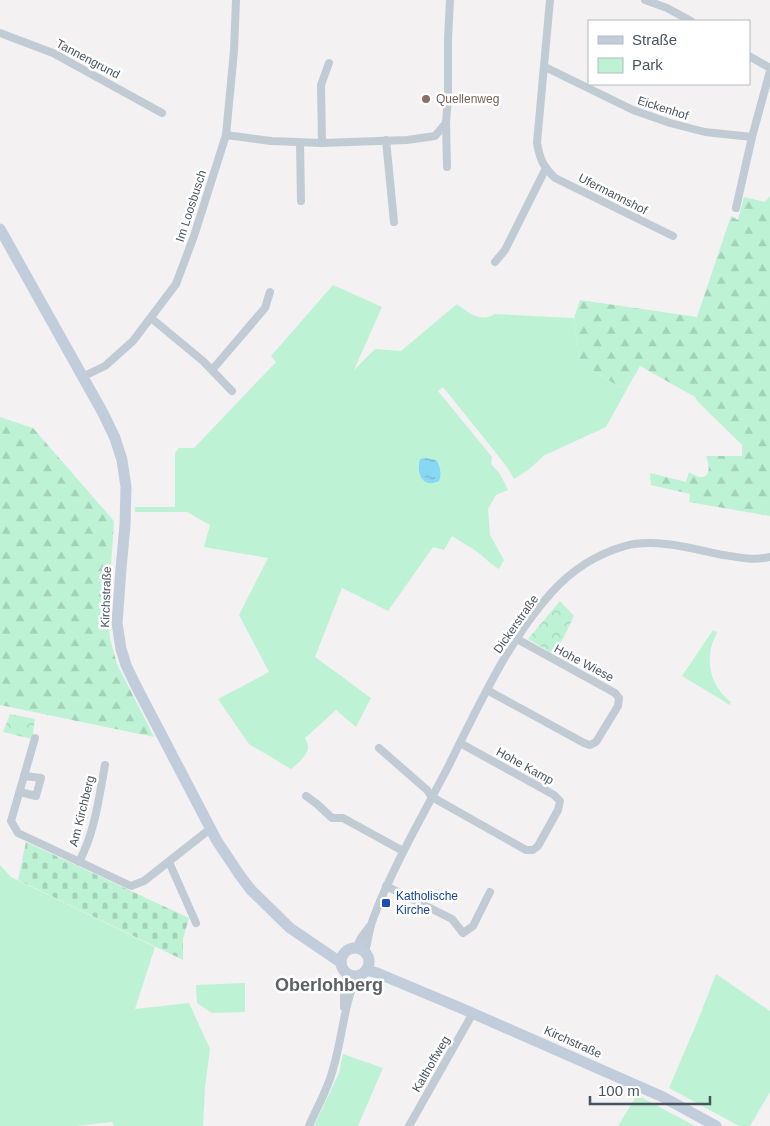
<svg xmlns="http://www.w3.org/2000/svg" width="770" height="1126" font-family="Helvetica,sans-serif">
	<defs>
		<pattern id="forest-firs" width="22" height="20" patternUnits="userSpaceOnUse" patternTransform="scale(1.25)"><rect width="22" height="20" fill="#bdf3d4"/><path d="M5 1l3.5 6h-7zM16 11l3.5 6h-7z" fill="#a4d2b9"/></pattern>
		<pattern id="cemetery-stones" width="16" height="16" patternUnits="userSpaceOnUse" patternTransform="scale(1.25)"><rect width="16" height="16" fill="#bdf3d4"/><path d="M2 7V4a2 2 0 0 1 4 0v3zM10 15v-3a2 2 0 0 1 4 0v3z" fill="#a4d2b9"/></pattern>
		<pattern id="park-crowns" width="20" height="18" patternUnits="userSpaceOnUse" patternTransform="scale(1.25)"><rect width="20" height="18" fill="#bdf3d4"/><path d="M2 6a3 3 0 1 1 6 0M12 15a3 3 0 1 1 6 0" fill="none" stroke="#a4d2b9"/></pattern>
		<pattern id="water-ripples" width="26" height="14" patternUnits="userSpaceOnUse" patternTransform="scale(1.25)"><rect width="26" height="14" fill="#87d8f3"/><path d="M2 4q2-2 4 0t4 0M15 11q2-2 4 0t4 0" fill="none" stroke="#70b2c8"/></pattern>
	</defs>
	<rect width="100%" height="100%" fill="#f3f1f1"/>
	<!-- green -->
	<g fill="#bdf3d4">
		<path d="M333 285 382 307 354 370 375 349 401 351 457 304C469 313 480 323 495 314L574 318 580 363 618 386 628 387 606 427 545 455 528 470 514 479 509 470 496 453 443 387 438 391 492 457 491 464 500 474 508 490 496 495 488 509 490 535 504 560 499 569C492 565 486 559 480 554 471 547 461 542 452 536L444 550 433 547 388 611 342 588 315 657 371 698 356 727 336 710 305 738C306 741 308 743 308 746 309 755 297 764 291 769L249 744 218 699 269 672 239 615 268 558 204 547 210 525 187 512H135V507H175V453L179 448H194L276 362 271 356Z"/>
		<path d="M713 630 717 632C714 640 710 647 710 656 708 673 717 692 731 702L730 705 682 676Z"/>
		<polygon points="0,865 11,877 155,947 135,1009 189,1003 210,1049 205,1087 203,1126 114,1126 112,1122 76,1126 0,1126"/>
		<polygon points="716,974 770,1011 770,1092 750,1126 739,1126 669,1088 698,1020"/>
		<polygon points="245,983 245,1012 212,1013 197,1003 196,985"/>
		<polygon points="343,1054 383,1068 358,1126 314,1126 339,1073"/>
		<polygon points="637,1095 695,1126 618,1126"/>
	</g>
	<!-- forest -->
	<g fill="url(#forest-firs)">
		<path d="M770 196V516L689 502 690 494 651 485 650 473 686 482 689 472C706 484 713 473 706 456H742V445L698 402 695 397 640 366 628 387 618 386 580 363 574 318 580 300 697 317 731 216 738 220 744 197 765 202Z"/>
		<polygon points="0,417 33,428 114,521 108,612 110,639 117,664 154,737 0,705"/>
	</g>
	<!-- cemetery -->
	<polygon fill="url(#cemetery-stones)" points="26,842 189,918 183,939 183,960 18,880"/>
	<!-- park -->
	<g fill="url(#park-crowns)">
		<polygon points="560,601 574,616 555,655 528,639"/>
		<polygon points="10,714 35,719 32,739 3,732"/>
	</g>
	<!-- water -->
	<path fill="url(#water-ripples)" d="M425 458 436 460C440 465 442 475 439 481 422 489 416 473 420 459Z"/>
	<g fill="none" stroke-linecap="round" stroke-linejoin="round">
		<!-- street -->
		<g stroke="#c1cbd3" stroke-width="8">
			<path d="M550 0 537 143C540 160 543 166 555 178L673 236"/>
			<polyline points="645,0 667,8 691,21"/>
			<polyline points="0,33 53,53 162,113"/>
			<polyline points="749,56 770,68"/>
			<polyline points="545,67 633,110 670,123 705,132 752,137"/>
			<polyline points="446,123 447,167"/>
			<polyline points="226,135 271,141 322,143 407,140 435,136 446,123 448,96 448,39 450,0"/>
			<polyline points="386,140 394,222"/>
			<polyline points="300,143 301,201"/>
			<polyline points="322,143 321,85 329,63"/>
			<polyline points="736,208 752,137 770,71"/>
			<polyline points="495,262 505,250 546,168"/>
			<polyline points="151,318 203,361 232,391"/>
			<polyline points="212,370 265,308 270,292"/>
			<polyline points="82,377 105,366 133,341 176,284 194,236 226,135 234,51 236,0"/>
			<polyline points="487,690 584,743 590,745 596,742 618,706 619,698 615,693 517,639"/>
			<polyline points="35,738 11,821 18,833 131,886 144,881 210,829"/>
			<polyline points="379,748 427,790 432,797 526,850 533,850 538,846 558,810 560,801 554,795 460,743"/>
			<polyline points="20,792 36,796 41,778 24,776"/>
			<polyline points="306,796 317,804 332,818 343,818 403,851"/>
			<path d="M79 862C95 832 99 797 105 765"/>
			<polyline points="169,862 196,923"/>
			<polyline points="386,886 452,919 463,933 473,926 490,892"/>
			<polyline points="356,948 361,938 370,926"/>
			<path d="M365 952C368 941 369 930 373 919 393 866 422 817 448 767 477 709 508 640 552 592 571 571 597 554 625 546 653 538 690 548 718 554 737 557 751 561 770 557"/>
			<polyline points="344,1007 344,996 347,974"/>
			<path d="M309 1126C317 1107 328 1089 333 1069 342 1040 344 1003 357 976"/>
			<polyline points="409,1126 473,1013"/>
		</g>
		<!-- secondary -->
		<g stroke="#c2cddb" stroke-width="11">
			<polyline points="0,229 103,413 115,438 122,460 126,487 125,525 121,569 117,623 121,649 126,665 135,684 217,841 239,874 251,890 290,928 340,962"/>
			<circle cx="355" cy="962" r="14"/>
			<polyline points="366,970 377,973 463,1009 663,1097 716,1126"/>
		</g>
	</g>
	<!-- markers -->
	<circle fill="#8d6e63" stroke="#fff" stroke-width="2" cx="426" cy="99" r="5"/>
	<rect fill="#1a4fb4" stroke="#fff" stroke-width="2" x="381" y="898" width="10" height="10" rx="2.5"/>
	<g text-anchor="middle" stroke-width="5" stroke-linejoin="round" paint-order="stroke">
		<!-- street labels -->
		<g font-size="12" fill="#475360" stroke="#fff">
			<text transform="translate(88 59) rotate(28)" y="4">Tannengrund</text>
			<text transform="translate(663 108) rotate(18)" y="4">Eickenhof</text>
			<text transform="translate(613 194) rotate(27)" y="4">Ufermannshof</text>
			<text transform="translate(191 206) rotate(-72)" y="4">Im Loosbusch</text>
			<text transform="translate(106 597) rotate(-88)" y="4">Kirchstraße</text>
			<text transform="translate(516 624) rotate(-55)" y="4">Dickerstraße</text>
			<text transform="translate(584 663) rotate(28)" y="4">Hohe Wiese</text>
			<text transform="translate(525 766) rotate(29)" y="4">Hohe Kamp</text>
			<text transform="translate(82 811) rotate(-76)" y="4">Am Kirchberg</text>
			<text transform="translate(573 1042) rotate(24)" y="4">Kirchstraße</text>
			<text transform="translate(431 1064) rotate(-60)" y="4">Kalthoffweg</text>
		</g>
		<!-- education labels -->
		<g font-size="12" fill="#785e54" stroke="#fff" text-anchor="start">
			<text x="436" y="103">Quellenweg</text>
		</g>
		<!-- transit labels -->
		<g font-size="12" fill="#164399" stroke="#fff" text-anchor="start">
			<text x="396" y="900">Katholische<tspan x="396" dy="14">Kirche</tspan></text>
		</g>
		<!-- district labels -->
		<g font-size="18" font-weight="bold" fill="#5d6166" stroke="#fff">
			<text x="329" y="991">Oberlohberg</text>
		</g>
	</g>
	<!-- legend -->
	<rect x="588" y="20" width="162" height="65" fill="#ffffff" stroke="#b5babf"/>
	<rect x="598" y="36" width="25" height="8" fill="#c2cddb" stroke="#b5babf"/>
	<text x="632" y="45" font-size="15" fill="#475360">Straße</text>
	<rect x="598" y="58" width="25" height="15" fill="#bdf3d4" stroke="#b5babf"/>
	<text x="632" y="70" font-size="15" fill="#475360">Park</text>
	<!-- scale -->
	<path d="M590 1096v8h120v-8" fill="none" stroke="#475360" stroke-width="2.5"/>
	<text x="598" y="1096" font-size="15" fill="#475360" stroke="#ffffff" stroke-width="4" paint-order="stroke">100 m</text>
</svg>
